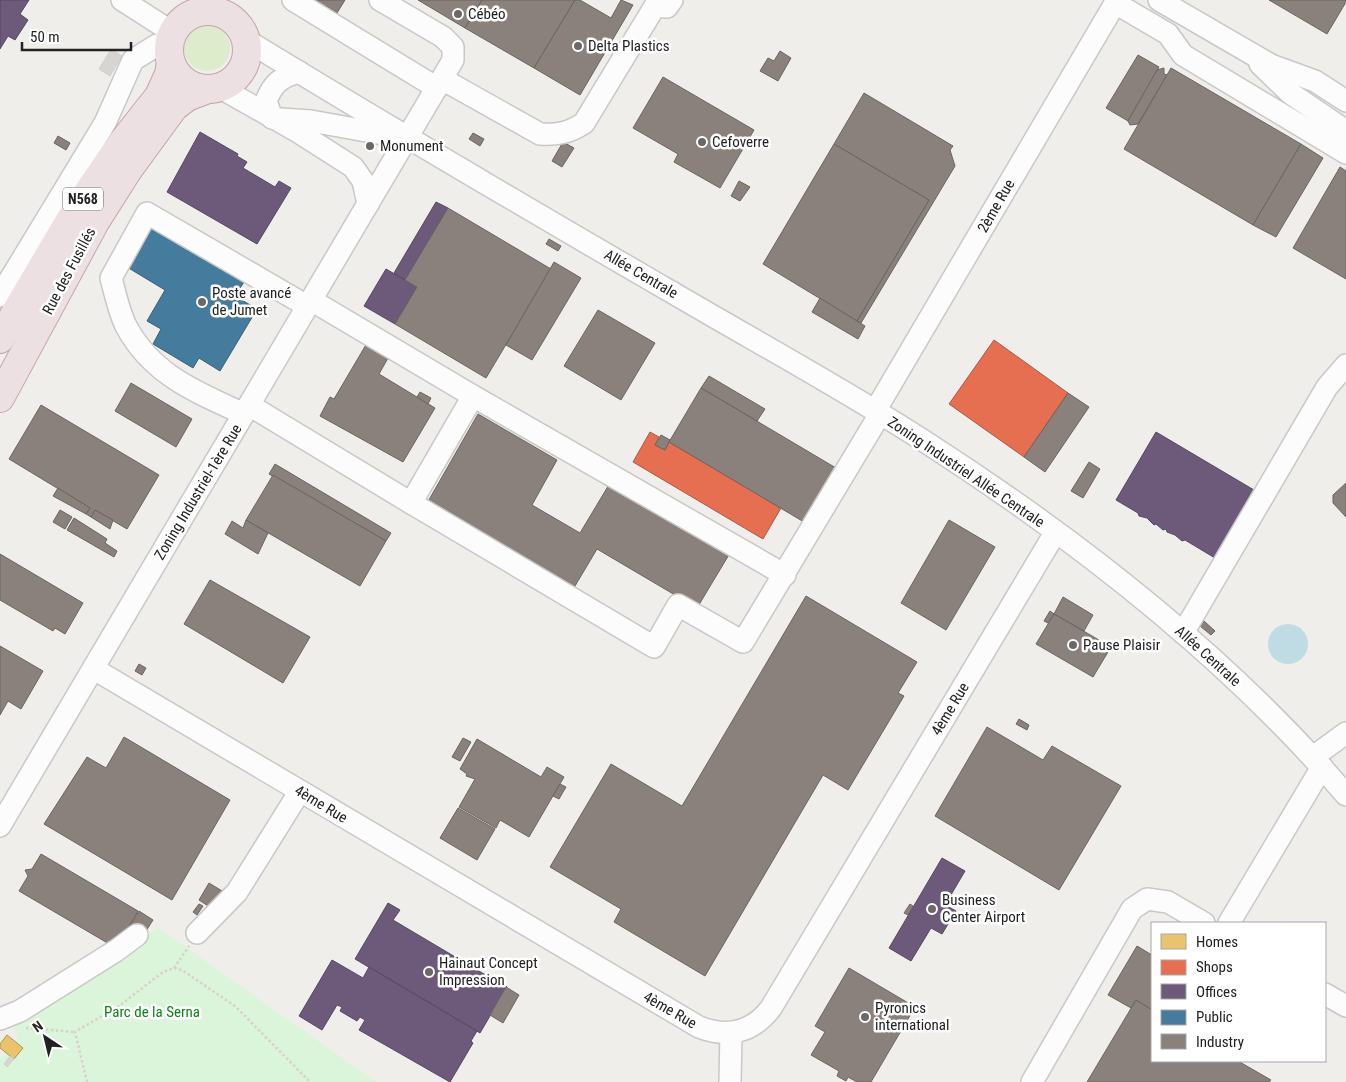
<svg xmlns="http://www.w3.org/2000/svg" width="1346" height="1082" font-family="'Roboto Condensed',sans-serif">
	<rect width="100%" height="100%" fill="#f0eeeb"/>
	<!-- grass -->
	<circle fill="#ddeccb" cx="207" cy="48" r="23"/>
	<!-- park -->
	<polygon fill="#daf5da" points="159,928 376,1082 0,1082 0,1060 18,1037 10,1022"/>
	<!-- water -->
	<circle fill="#bfdbe3" cx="1288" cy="644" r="20"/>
	<!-- homes -->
	<polygon fill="#e9c46a" stroke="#ad9354" points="7,1035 23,1048 14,1059 0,1048 0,1044"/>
	<!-- shops -->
	<g fill="#e76f51" stroke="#ac5843">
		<polygon points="994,340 1068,393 1024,457 949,404"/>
		<polygon points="650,432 659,437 655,445 665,450 669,442 781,508 763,539 633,462"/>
	</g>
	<!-- offices -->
	<g fill="#6d597a" stroke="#564860">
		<polygon points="0,0 29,0 20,14 28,20 15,40 8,36 0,49"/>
		<polygon points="200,132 238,154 237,156 247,162 243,168 275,187 279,181 291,188 257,244 167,192"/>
		<polygon points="436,202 448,208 405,280 394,273"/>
		<polygon points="386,269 417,287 395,324 364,306"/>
		<polygon points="1156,432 1254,490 1215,558 1185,540 1182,541 1175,535 1167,532 1166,529 1163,530 1156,524 1154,525 1147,518 1139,516 1138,513 1116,500"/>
		<polygon points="942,858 965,871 945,905 956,911 942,934 931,928 911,961 889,948"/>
		<polygon points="388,903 400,910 393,920 489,977 487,980 492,983 495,980 507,987 480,1033 355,959"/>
		<polygon points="332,960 363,978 369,967 477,1031 471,1041 473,1043 450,1082 359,1030 365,1020 360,1017 357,1021 340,1011 342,1007 337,1005 322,1030 299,1016"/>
	</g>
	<!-- public -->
	<polygon fill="#457b9d" stroke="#3a6078" points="146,224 244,282 235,296 257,309 220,371 199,358 193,368 153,344 161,329 147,321 165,290 122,264"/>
	<!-- industry -->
	<g fill="#8a817c" stroke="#6b6461">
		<polygon points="313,0 345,0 337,13 326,6 323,12"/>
		<polygon points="418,0 482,0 465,28"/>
		<polygon points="482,0 575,0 534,68 465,28"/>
		<polygon points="575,0 580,0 611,18 621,0 633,5 580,95 534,68"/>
		<polygon points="1269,0 1346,0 1346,2 1327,34"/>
		<polygon points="780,51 791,58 778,81 760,71 768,58 774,61"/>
		<polygon points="1138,55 1159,67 1128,121 1106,108"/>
		<polygon points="1164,68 1164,74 1167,75 1138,124 1130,125 1128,121 1157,70"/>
		<polygon points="1171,68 1301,144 1253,225 1124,149"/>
		<polygon points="663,77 754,130 720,188 674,162 678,154 633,128"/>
		<polygon points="864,93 953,146 950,150 955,166 861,323 857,321 929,200 834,144"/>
		<polygon points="473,133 484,139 480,146 469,139"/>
		<polygon points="58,136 70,143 66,150 54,143"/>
		<polygon points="563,142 574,148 562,167 552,161"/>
		<polygon points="834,144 929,200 857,321 763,264"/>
		<polygon points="1301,144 1323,158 1276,237 1253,225"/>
		<polygon points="1340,167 1346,171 1346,279 1293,248"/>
		<polygon points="739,181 750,187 740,201 731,196"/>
		<polygon points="448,208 551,269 486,378 395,324 417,287 405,280"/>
		<polygon points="549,239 561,246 558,251 546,244"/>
		<polygon points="554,262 581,278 532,360 506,345"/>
		<polygon points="820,298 865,326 858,339 812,312"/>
		<polygon points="598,310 655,343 621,400 564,366"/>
		<polygon points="370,338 392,351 379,374 435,408 403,462 320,416 330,397 334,399"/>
		<polygon points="709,376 765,409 757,421 701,388"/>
		<polygon points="131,383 192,419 176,447 115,411"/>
		<polygon points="701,388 836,468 804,522 669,442"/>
		<polygon points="420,392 431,398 428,404 417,397"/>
		<polygon points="1068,393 1089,407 1045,472 1024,457"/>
		<polygon points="41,405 159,475 127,529 95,510 91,517 86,514 90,508 9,459"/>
		<polygon points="478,414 557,460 532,505 580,533 610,483 730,553 697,608 597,549 572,591 426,505"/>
		<polygon points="661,435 670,440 665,450 655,445"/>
		<polygon points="1089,462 1100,469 1083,498 1071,491"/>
		<polygon points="275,464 391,533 386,541 269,474"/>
		<polygon points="273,475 386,541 360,586 246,520"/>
		<polygon points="1346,483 1346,517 1333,503 1333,495"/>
		<polygon points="58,488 90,508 86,514 53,496"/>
		<polygon points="60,510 72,517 65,529 53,522"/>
		<polygon points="95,510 113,520 110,529 91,517"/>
		<polygon points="74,518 107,539 105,543 117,551 114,557 67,530"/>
		<polygon points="246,520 268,533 258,554 225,534 232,521 243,528"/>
		<polygon points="949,520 995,547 946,630 901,603"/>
		<polygon points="0,554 83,603 65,634 55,628 53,631 0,600"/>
		<polygon points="210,580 310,637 283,683 184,624"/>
		<polygon points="806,596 917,662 898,693 904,696 848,790 823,775 705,976 614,922 621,909 550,867 611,764 682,806"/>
		<polygon points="1063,597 1093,615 1084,631 1054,614"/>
		<polygon points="1050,611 1054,614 1048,623 1044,621"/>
		<polygon points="1054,614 1111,647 1093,677 1036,644"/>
		<polygon points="1204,621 1215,631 1211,635 1200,626"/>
		<polygon points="0,646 43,671 21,709 8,701 0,715"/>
		<polygon points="139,664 146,668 142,675 135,671"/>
		<polygon points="1019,719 1029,725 1027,730 1016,724"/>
		<polygon points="987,727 1043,760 1052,746 1121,786 1059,890 935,816"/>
		<polygon points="124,737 230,800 172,900 44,824 87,757 106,768"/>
		<polygon points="463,738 471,742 460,761 452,757"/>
		<polygon points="477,739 541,777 547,767 564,777 529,837 500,820 496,828 459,807 475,779 466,776 467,774 460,769"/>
		<polygon points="560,784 566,787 559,799 553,796"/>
		<polygon points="458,808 495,829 477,860 440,838"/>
		<polygon points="41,854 138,911 116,948 19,891 28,876 25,870 32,869"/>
		<polygon points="209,883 227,894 216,911 199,900"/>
		<polygon points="199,904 203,906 197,915 193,912"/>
		<polygon points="910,904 913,906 908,915 904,913"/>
		<polygon points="139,911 153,920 144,934 130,926"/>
		<polygon points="1137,946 1152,955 1152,1010 1136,1000 1131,1008 1108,995"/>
		<polygon points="849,968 915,1007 871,1082 857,1082 848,1077 846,1081 837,1076 839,1071 811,1055 825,1032 815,1026"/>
		<polygon points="506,987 519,995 503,1023 490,1015"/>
		<polygon points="1136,1000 1152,1010 1152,1061 1238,1061 1271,1080 1269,1082 1087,1082"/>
	</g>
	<!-- building -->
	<g fill="#d7d4d2" stroke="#d3d0cc">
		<polygon points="111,49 122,56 110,76 99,69"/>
		<polygon points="10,1056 14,1059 7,1067 4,1064"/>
	</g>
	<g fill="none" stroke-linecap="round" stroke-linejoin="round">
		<!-- minor casing -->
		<g stroke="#c9c8c7" stroke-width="24">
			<g id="minor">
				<polyline points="122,0 172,32"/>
				<polyline points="293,0 437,88"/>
				<polyline points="1159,0 1271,65 1315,81 1346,101"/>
				<polyline points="1115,3 1168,34 1183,55 1346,153"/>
				<path d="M246 40C390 128 535 213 680 297 762 345 845 390 924 441 1078 540 1227 656 1346 795"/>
				<polyline points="1260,64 1290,93 1346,131"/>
				<path d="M442 79 540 134C557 135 569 133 584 123L655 6 667 7 672 0"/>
				<polyline points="219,87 295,130 353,167 363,181 368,204"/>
				<path d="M272 118 266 101C273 83 281 77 299 72"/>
				<polyline points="281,119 311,121 394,136"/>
				<polyline points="0,296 105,123 133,60 157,45 169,44"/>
				<polyline points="311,300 473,396"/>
				<polyline points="249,405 411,503 473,396 785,575"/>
				<polyline points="875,411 1117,0"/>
				<path d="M244 414C196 392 152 375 126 326 119 312 115 293 111 278L147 213 307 306"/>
				<polyline points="411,503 654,647 678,605 743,642 880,414"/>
				<polyline points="1183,633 1327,387 1346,365"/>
				<path d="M94 669 699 1027C727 1038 752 1033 771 1008L1055 533"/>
				<polyline points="1313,757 1346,733"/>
				<polyline points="0,826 453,60 453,47 443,37 380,0"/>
				<polyline points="1229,923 1322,767"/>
				<polyline points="197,933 237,892 300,791"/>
				<polyline points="1325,994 1346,1006"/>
				<polyline points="0,1019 20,1011 117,950 137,935"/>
				<polyline points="730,1082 731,1033"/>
				<polyline points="1032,1082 1132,909 1147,899 1168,902 1204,923"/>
			</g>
		</g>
		<!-- highway casing -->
		<g stroke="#c5a2ac" stroke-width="30">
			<g id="highway">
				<circle cx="208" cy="50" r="39"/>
				<polyline points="0,339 76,210 122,143 159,96 169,74 171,63"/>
				<polyline points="0,398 95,222 128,170 174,107 187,97 208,89"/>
			</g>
		</g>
		<!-- path -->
		<g stroke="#dccecd" stroke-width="2.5" stroke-dasharray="2.5 2.5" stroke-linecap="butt">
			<polyline points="174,968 189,946"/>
			<polyline points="26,1028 75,1032"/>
			<polyline points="87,1082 75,1032 119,1006 163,972 174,968 182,970 235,1006 310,1082"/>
		</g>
		<!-- minor -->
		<use href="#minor" stroke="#fdfcfc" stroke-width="21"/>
		<!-- highway -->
		<use href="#highway" stroke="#ece0e2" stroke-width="28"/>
	</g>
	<!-- markers -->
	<g fill="#6a6968" stroke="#fff" stroke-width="2">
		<circle cx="458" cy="14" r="5"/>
		<circle cx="578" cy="46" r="5"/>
		<circle cx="702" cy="142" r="5"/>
		<circle cx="370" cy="146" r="5"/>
		<circle cx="202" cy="302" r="5"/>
		<circle cx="1073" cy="645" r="5"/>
		<circle cx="932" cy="909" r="5"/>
		<circle cx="429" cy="972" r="5"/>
		<circle cx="865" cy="1017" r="5"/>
	</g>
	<g text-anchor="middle" stroke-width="5" stroke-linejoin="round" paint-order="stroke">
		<!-- shield labels -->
		<rect fill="#fff" stroke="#646464" stroke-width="1" x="63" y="187.5" width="40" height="23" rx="4"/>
		<g font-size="14" font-weight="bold" fill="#222">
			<text x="83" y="204">N568</text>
		</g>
		<!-- poi labels -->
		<g font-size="15" fill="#222" stroke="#fff" text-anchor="start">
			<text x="468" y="19">Cébéo</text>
			<text x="588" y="51">Delta Plastics</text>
			<text x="712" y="147">Cefoverre</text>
			<text x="380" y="151">Monument</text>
			<text x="212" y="298">Poste avancé<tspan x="212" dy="17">de Jumet</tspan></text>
			<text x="1083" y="650">Pause Plaisir</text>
			<text x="942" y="905">Business<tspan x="942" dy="17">Center Airport</tspan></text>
			<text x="439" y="968">Hainaut Concept<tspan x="439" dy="17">Impression</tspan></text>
			<text x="875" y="1013">Pyronics<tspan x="875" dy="17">international</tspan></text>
		</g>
		<!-- street labels -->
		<g font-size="15" fill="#222" stroke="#fff">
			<text transform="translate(996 206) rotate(-60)" y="5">2ème Rue</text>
			<text transform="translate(69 271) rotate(-62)" y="5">Rue des Fusillés</text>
			<text transform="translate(641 274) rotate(30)" y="5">Allée Centrale</text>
			<text transform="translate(966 472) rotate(34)" y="5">Zoning Industriel Allée Centrale</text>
			<text transform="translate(198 492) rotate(-59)" y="5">Zoning Industriel-1ère Rue</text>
			<text transform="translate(1208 656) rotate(42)" y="5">Allée Centrale</text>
			<text transform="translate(950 709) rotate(-59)" y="5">4ème Rue</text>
			<text transform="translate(321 804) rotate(31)" y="5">4ème Rue</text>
			<text transform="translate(670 1010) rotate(30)" y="5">4ème Rue</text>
		</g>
		<!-- park labels -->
		<g font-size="15" fill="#0c8416" stroke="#fff">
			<text x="152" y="1017">Parc de la Serna</text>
		</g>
	</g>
	<!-- legend -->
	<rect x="1151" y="922" width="175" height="140" fill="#ffffff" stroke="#a7a7a7"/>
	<rect x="1161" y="934" width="25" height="15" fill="#e9c46a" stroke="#a7a7a7"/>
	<text x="1196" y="947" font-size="15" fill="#222222">Homes</text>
	<rect x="1161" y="960" width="25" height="15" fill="#e76f51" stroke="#a7a7a7"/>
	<text x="1196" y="972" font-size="15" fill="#222222">Shops</text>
	<rect x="1161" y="984" width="25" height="15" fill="#6d597a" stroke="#a7a7a7"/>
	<text x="1196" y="997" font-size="15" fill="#222222">Offices</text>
	<rect x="1161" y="1010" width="25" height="15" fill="#457b9d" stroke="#a7a7a7"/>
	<text x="1196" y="1022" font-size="15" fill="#222222">Public</text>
	<rect x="1161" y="1034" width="25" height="15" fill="#8a817c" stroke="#a7a7a7"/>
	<text x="1196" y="1047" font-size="15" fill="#222222">Industry</text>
	<!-- north arrow -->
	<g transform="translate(45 1037) rotate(325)" stroke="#ffffff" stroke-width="4" paint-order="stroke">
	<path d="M0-4L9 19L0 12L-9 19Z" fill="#222222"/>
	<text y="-8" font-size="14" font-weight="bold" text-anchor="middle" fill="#222222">N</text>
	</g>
	<!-- scale -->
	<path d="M22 42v8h109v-8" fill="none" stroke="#222222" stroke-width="2.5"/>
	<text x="30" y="42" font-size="15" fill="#222222" stroke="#ffffff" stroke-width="4" paint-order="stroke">50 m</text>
</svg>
